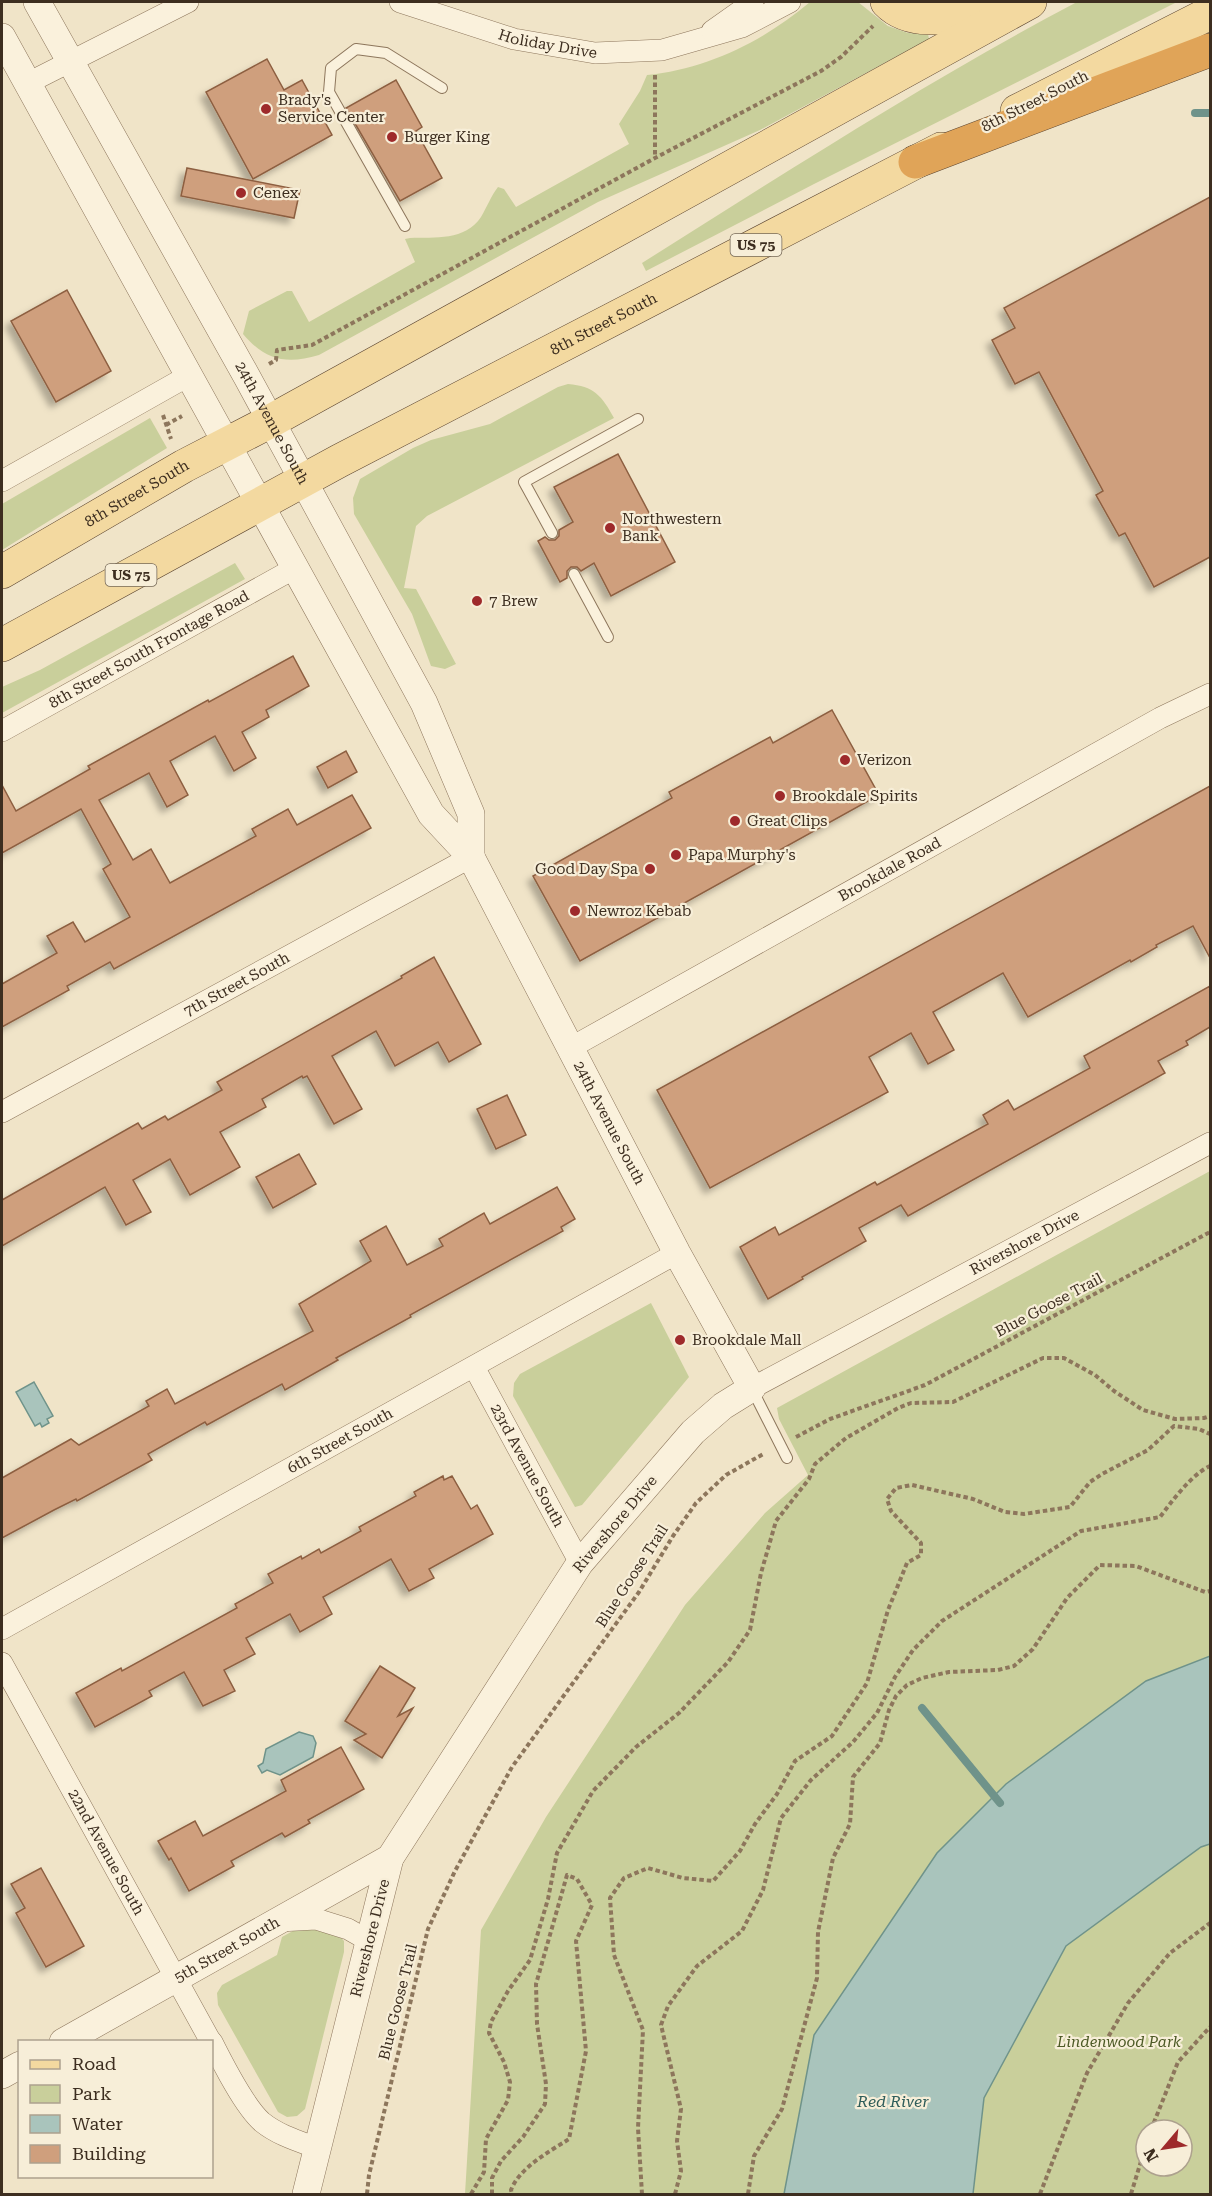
<svg xmlns="http://www.w3.org/2000/svg" width="1212" height="2196" font-family="'Roboto Serif',serif">
	<defs>
		<filter id="shadow"><feDropShadow dx="-5.5" dy="5.5" stdDeviation="3" flood-color="#0004"/></filter>
	</defs>
	<rect width="100%" height="100%" fill="#f0e4c8"/>
	<!-- green -->
	<g fill="#c9cf9b" fill-rule="evenodd">
		<path d="M810 2H858L888 26 908 33 928 34 929 39 760 130 598 202 319 355C286 365 265 360 243 334L249 311 287 291H292L309 322 415 262 405 239 410 238C435 237 465 241 481 217 487 207 491 196 498 187L504 189 516 207 629 144 619 124 640 91 647 75C707 69 764 41 810 2Z"/>
		<path d="M1077 2H1177L814 184 646 271 642 263C785 173 927 81 1077 2Z"/>
		<path d="M568 384C594 386 602 396 614 418L427 516 416 526 404 588 416 589 456 664 445 669 431 666 412 614 354 514 353 498 360 479 413 448 431 440 490 424 558 387Z"/>
		<polygon points="150,418 167,448 2,550 2,504"/>
		<polygon points="235,563 245,579 2,713 2,687 40,670"/>
		<polygon points="1210,1171 1210,1656 1146,1681 1006,1784 814,2035 784,2194 465,2194 481,1930 546,1817 685,1605 765,1513 808,1475 779,1419 777,1408"/>
		<polygon points="651,1303 689,1377 582,1505 575,1507 513,1396 514,1383 520,1374"/>
		<path d="M1210 1844V2194H973L984 2098 1066 1946 1201 1847ZM1146 2130H1182V2166H1146Z"/>
		<polygon points="311,1925 338,1934 344,1941 344,1952 305,2109 297,2116 287,2117 278,2112 218,2005 217,1993 222,1985 277,1955 282,1937 300,1927"/>
	</g>
	<!-- water -->
	<g fill="#a9c4bc" stroke="#6f938a" stroke-width="1.5">
		<polygon points="34,1382 53,1416 47,1419 49,1423 42,1427 40,1423 35,1426 16,1392"/>
		<polygon points="1210,1656 1210,1844 1201,1847 1066,1946 984,2098 973,2194 784,2194 814,2035 937,1853 1006,1784 1146,1681"/>
		<polygon points="299,1732 313,1736 316,1743 313,1757 280,1775 267,1770 262,1773 258,1766 263,1763 266,1749"/>
	</g>
	<g fill="none" stroke-linecap="round" stroke-linejoin="round">
		<!-- stream -->
		<g stroke="#6f938a" stroke-width="8">
			<polyline points="1195,113 1210,113"/>
			<polyline points="922,1708 1000,1803"/>
		</g>
	</g>
	<!-- building -->
	<g fill="#cf9f7d" stroke="#8d5f41" stroke-width="1.5" filter="url(#shadow)">
		<polygon points="267,59 284,90 302,80 332,135 253,179 206,92"/>
		<polygon points="396,80 422,127 416,131 442,178 400,201 346,108"/>
		<polygon points="187,168 300,190 294,218 181,196"/>
		<polygon points="1210,197 1210,557 1154,587 1125,533 1119,536 1096,495 1103,491 1039,372 1015,384 992,340 1015,328 1004,308"/>
		<polygon points="67,290 111,371 56,402 11,321"/>
		<polygon points="618,454 675,562 611,596 594,563 581,571 577,567 571,567 567,571 567,578 560,582 538,541 545,537 549,540 555,540 559,536 559,530 573,522 554,487"/>
		<polygon points="293,656 309,686 266,710 269,717 242,732 256,758 234,771 215,736 170,761 188,795 167,807 149,773 99,800 133,860 151,849 170,883 256,836 252,829 288,809 297,825 352,795 371,828 114,969 110,962 67,986 69,990 2,1027 2,984 57,953 47,936 73,922 85,942 130,917 103,869 111,864 81,809 2,853 2,785 16,811 90,769 88,766 208,700 209,702"/>
		<polygon points="832,710 879,795 580,961 533,876 672,798 669,792 770,737 773,743"/>
		<polygon points="346,751 357,772 328,788 317,767"/>
		<polygon points="1210,786 1210,958 1193,926 1156,945 1157,947 1131,962 1130,960 1028,1017 1003,973 933,1012 954,1050 928,1064 911,1033 869,1057 888,1092 710,1188 657,1090"/>
		<polygon points="434,957 481,1044 449,1062 438,1042 395,1066 376,1031 332,1056 362,1109 334,1124 307,1076 303,1078 302,1076 262,1099 266,1107 220,1132 240,1167 190,1195 170,1159 133,1180 151,1212 126,1225 105,1187 2,1246 2,1200 138,1123 142,1129 165,1116 168,1120 222,1090 217,1082 402,978 401,976"/>
		<polygon points="1210,986 1210,1027 1186,1041 1188,1045 1158,1061 1165,1073 908,1216 901,1205 859,1228 866,1241 802,1277 803,1279 768,1299 740,1247 775,1227 779,1235 875,1182 877,1185 988,1124 983,1115 1008,1100 1014,1110 1090,1068 1084,1056"/>
		<polygon points="507,1095 526,1135 496,1149 477,1109"/>
		<polygon points="299,1154 316,1184 273,1208 256,1177"/>
		<polygon points="557,1187 575,1219 561,1227 563,1231 410,1315 411,1317 336,1358 338,1360 285,1390 282,1384 207,1425 205,1422 148,1454 152,1460 77,1501 76,1499 54,1510 2,1538 2,1478 71,1439 79,1445 149,1406 146,1401 167,1389 175,1404 313,1331 299,1304 371,1261 360,1241 386,1226 407,1265 443,1246 439,1239 484,1213 490,1224"/>
		<polygon points="443,1476 444,1480 452,1476 471,1509 477,1505 493,1534 429,1569 434,1578 409,1591 391,1559 323,1597 332,1614 300,1632 290,1614 246,1638 255,1654 224,1670 235,1691 203,1706 184,1672 149,1691 152,1696 95,1727 76,1693 121,1668 122,1671 237,1608 235,1604 273,1583 268,1574 301,1556 302,1559 319,1549 321,1553 361,1531 359,1527 416,1496 414,1492"/>
		<polygon points="380,1666 415,1688 398,1716 413,1708 382,1758 354,1740 366,1734 345,1721"/>
		<polygon points="341,1747 364,1789 308,1820 310,1823 285,1837 282,1833 231,1861 234,1866 189,1891 171,1858 169,1860 158,1841 195,1821 203,1836 286,1791 281,1780"/>
		<polygon points="41,1868 84,1946 46,1967 16,1913 25,1908 11,1884"/>
	</g>
	<g fill="none" stroke-linecap="round" stroke-linejoin="round">
		<!-- service casing -->
		<g stroke="#8d765c" stroke-width="12">
			<g id="service">
				<polyline points="405,226 329,92 331,68 356,49 386,53 442,88"/>
				<polyline points="552,533 524,482 638,419"/>
				<polyline points="574,574 608,637"/>
				<polyline points="752,1389 787,1458"/>
			</g>
		</g>
		<!-- minor casing -->
		<g stroke="#8d765c" stroke-width="22">
			<g id="minor">
				<path id="s1" d="M400 2 514 39 595 53 662 50 742 27 790 2"/>
				<polyline points="712,31 753,2"/>
				<polyline points="26,84 188,2"/>
				<polyline points="2,481 188,376"/>
				<path id="s2" d="M2 731 295 568"/>
				<path id="s3" d="M572 1047 1160 718 1210 694"/>
				<path id="s4" d="M2 1112 471 857"/>
				<path id="s5" d="M474 1367 580 1563"/>
				<path id="s6" d="M752 1388 1210 1143"/>
				<path id="s7" d="M2 1629 677 1253"/>
				<path id="s8" d="M2 1663 211 2042"/>
				<polyline points="279,1921 316,1919 348,1929 369,1941"/>
				<path d="M212 2042C223 2064 244 2106 262 2122 278 2135 298 2141 317 2148"/>
			</g>
		</g>
		<!-- tertiary casing -->
		<g stroke="#8d765c" stroke-width="28">
			<g id="tertiary">
				<path id="s9" d="M37 2 247 377 424 703 471 814V857"/>
				<path id="s10" d="M2 37 431 814 471 857 677 1253 752 1388 723 1406 693 1432 580 1563 390 1858 306 2194"/>
				<path id="s11" d="M63 2042 390 1858"/>
				<polyline points="2,2075 20,2065"/>
			</g>
		</g>
		<!-- primary casing -->
		<g stroke="#5b4430" stroke-width="34">
			<g id="primary">
				<path d="M887 2C915 31 967 13 1002 8"/>
				<polyline points="1017,111 1210,13"/>
				<path id="s12" d="M2 572 184 466 269 422 1030 2"/>
				<path id="s13" d="M2 645 339 461 941 149"/>
			</g>
		</g>
		<!-- motorway casing -->
		<g stroke="#5b4430" stroke-width="34">
			<polyline id="motorway" points="915,162 1210,50"/>
		</g>
		<!-- path -->
		<g stroke="#8d765c" stroke-width="4" stroke-dasharray="4.5 3" stroke-linecap="butt">
			<polyline points="655,75 655,158"/>
			<polyline points="269,364 276,360 277,350 312,345 655,158 821,71 841,57 873,26"/>
			<polyline points="163,415 171,439"/>
			<polyline points="166,425 182,416"/>
			<polyline points="796,1437 830,1419 925,1385 1210,1232"/>
			<polyline points="1151,2130 1178,2062 1210,2027"/>
			<polyline points="367,2194 369,2175 428,1929 455,1871 512,1767 639,1592 673,1536 696,1503 726,1475 765,1453"/>
			<polyline points="471,2194 484,2172 486,2139 508,2100 510,2082 504,2062 489,2033 491,2022 508,1991 530,1960 548,1899 557,1853 593,1791 636,1747 679,1713 728,1662 750,1630 761,1573 776,1521 809,1479 815,1464 846,1438 898,1408 911,1403 953,1402 1043,1358 1064,1358 1095,1375 1114,1391 1143,1410 1175,1419 1204,1418 1210,1416"/>
			<path d="M492 2194V2178L501 2161 523 2137 545 2104 546 2084 537 2024 536 1984 567 1875 577 1879 592 1905 576 1941 586 2051 569 2139C549 2152 520 2167 511 2190L512 2194"/>
			<polyline points="642,2194 638,2128 643,2030 614,1955 610,1898 624,1878 648,1868 683,1878 713,1881 740,1851 755,1824 777,1794 795,1761 832,1736 867,1683 888,1610 907,1563 921,1555 921,1543 891,1511 887,1499 896,1488 912,1485 973,1499 1005,1512 1024,1514 1070,1507 1090,1482 1102,1474 1148,1450 1174,1426 1199,1429 1210,1434"/>
			<path d="M675 2194 681 2171 677 2141 681 2109 661 2025 668 2006 697 1966 742 1931 763 1890 781 1818 811 1780 853 1742 877 1713 895 1677 913 1650 942 1621 1081 1531 1160 1517C1172 1501 1192 1474 1210 1466"/>
			<polyline points="748,2194 754,2156 782,2109 817,1978 818,1932 833,1858 850,1824 853,1777 880,1743 889,1710 896,1696 907,1685 922,1678 949,1672 998,1670 1014,1666 1033,1649 1067,1598 1100,1565 1136,1566 1205,1592 1210,1591"/>
			<polyline points="1040,2194 1087,2073 1128,2003 1170,1953 1210,1923"/>
			<polyline points="1131,2194 1146,2145"/>
		</g>
		<!-- service -->
		<use href="#service" stroke="#faf1dc" stroke-width="10"/>
		<!-- minor -->
		<use href="#minor" stroke="#faf1dc" stroke-width="21"/>
		<!-- tertiary -->
		<use href="#tertiary" stroke="#faf1dc" stroke-width="27"/>
		<!-- primary -->
		<use href="#primary" stroke="#f3d9a0" stroke-width="33"/>
		<!-- motorway -->
		<use href="#motorway" stroke="#e0a458" stroke-width="33"/>
	</g>
	<!-- markers -->
	<g fill="#9e2a2b" stroke="#f7eed8" stroke-width="2">
		<circle cx="266" cy="109" r="6"/>
		<circle cx="392" cy="137" r="6"/>
		<circle cx="241" cy="193" r="6"/>
		<circle cx="610" cy="528" r="6"/>
		<circle cx="477" cy="601" r="6"/>
		<circle cx="845" cy="760" r="6"/>
		<circle cx="780" cy="796" r="6"/>
		<circle cx="735" cy="821" r="6"/>
		<circle cx="676" cy="855" r="6"/>
		<circle cx="650" cy="869" r="6"/>
		<circle cx="575" cy="911" r="6"/>
		<circle cx="680" cy="1340" r="6"/>
	</g>
	<g text-anchor="middle" stroke-width="4.5" stroke-linejoin="round" paint-order="stroke">
		<!-- shield labels -->
		<g fill="#f7eed8" stroke="#756857" stroke-width="1.5">
			<rect x="730.5" y="234" width="51" height="22" rx="4.5"/>
			<rect x="105.5" y="564" width="51" height="22" rx="4.5"/>
		</g>
		<g font-size="14" font-weight="bold" fill="#3d2e20">
			<text x="756" y="250">US 75</text>
			<text x="131" y="580">US 75</text>
		</g>
		<!-- street labels -->
		<g font-size="15" fill="#3d2e20" stroke="#f7eed8">
			<text dy="5" stroke="none"><textPath href="#s1" startOffset="154">Holiday Drive</textPath></text>
			<text transform="translate(1035 101) rotate(-27)" y="5">8th Street South</text>
			<text dy="5" stroke="none"><textPath href="#s13" startOffset="682">8th Street South</textPath></text>
			<text dy="5" stroke="none"><textPath href="#s9" startOffset="482">24th Avenue South</textPath></text>
			<text dy="5" stroke="none"><textPath href="#s12" startOffset="156">8th Street South</textPath></text>
			<text dy="5" stroke="none"><textPath href="#s2" startOffset="168">8th Street South Frontage Road</textPath></text>
			<text dy="5" stroke="none"><textPath href="#s3" startOffset="364">Brookdale Road</textPath></text>
			<text dy="5" stroke="none"><textPath href="#s4" startOffset="267">7th Street South</textPath></text>
			<text dy="5" stroke="none"><textPath href="#s10" startOffset="1246">24th Avenue South</textPath></text>
			<text dy="5" stroke="none"><textPath href="#s6" startOffset="309">Rivershore Drive</textPath></text>
			<text transform="translate(1049 1305) rotate(-28)" y="5">Blue Goose Trail</text>
			<text dy="5" stroke="none"><textPath href="#s7" startOffset="387">6th Street South</textPath></text>
			<text dy="5" stroke="none"><textPath href="#s5" startOffset="112">23rd Avenue South</textPath></text>
			<text transform="translate(615 1524) rotate(-50)" y="5">Rivershore Drive</text>
			<text transform="translate(632 1576) rotate(-57)" y="5">Blue Goose Trail</text>
			<text dy="5" stroke="none"><textPath href="#s8" startOffset="216">22nd Avenue South</textPath></text>
			<text transform="translate(370 1938) rotate(-76)" y="5">Rivershore Drive</text>
			<text dy="5" stroke="none"><textPath href="#s11" startOffset="188">5th Street South</textPath></text>
			<text transform="translate(398 2002) rotate(-76)" y="5">Blue Goose Trail</text>
		</g>
		<!-- poi labels -->
		<g font-size="15" fill="#3d2e20" stroke="#f7eed8" text-anchor="start">
			<text x="278" y="105">Brady's<tspan x="278" dy="17">Service Center</tspan></text>
			<text x="404" y="142">Burger King</text>
			<text x="253" y="198">Cenex</text>
			<text x="622" y="524">Northwestern<tspan x="622" dy="17">Bank</tspan></text>
			<text x="489" y="606">7 Brew</text>
			<text x="857" y="765">Verizon</text>
			<text x="792" y="801">Brookdale Spirits</text>
			<text x="747" y="826">Great Clips</text>
			<text x="688" y="860">Papa Murphy's</text>
			<text x="638" y="874" text-anchor="end">Good Day Spa</text>
			<text x="587" y="916">Newroz Kebab</text>
			<text x="692" y="1345">Brookdale Mall</text>
		</g>
		<!-- park labels -->
		<g font-size="15" font-style="italic" fill="#4d5a26" stroke="#f7eed8">
			<text x="1119" y="2047">Lindenwood Park</text>
		</g>
		<!-- water labels -->
		<g font-size="16" font-style="italic" fill="#2f5d5a" stroke="#f7eed8">
			<text x="893" y="2107">Red River</text>
		</g>
	</g>
	<!-- border -->
	<rect width="1212" height="2196" fill="none" stroke="#3d2e20" stroke-width="6"/>
	<!-- legend -->
	<rect x="18" y="2040" width="195" height="138" fill="#f7eed8" stroke="#ada18e" stroke-width="1.5"/>
	<rect x="30" y="2060" width="30" height="9" fill="#f3d9a0" stroke="#ada18e" stroke-width="1.5"/>
	<text x="72" y="2070" font-size="18" fill="#3d2e20">Road</text>
	<rect x="30" y="2085" width="30" height="18" fill="#c9cf9b" stroke="#ada18e" stroke-width="1.5"/>
	<text x="72" y="2100" font-size="18" fill="#3d2e20">Park</text>
	<rect x="30" y="2115" width="30" height="18" fill="#a9c4bc" stroke="#ada18e" stroke-width="1.5"/>
	<text x="72" y="2130" font-size="18" fill="#3d2e20">Water</text>
	<rect x="30" y="2145" width="30" height="18" fill="#cf9f7d" stroke="#ada18e" stroke-width="1.5"/>
	<text x="72" y="2160" font-size="18" fill="#3d2e20">Building</text>
	<!-- north arrow -->
	<g transform="translate(1164 2148) rotate(241)"><circle r="28" fill="#f7eed8" stroke="#ada18e" stroke-width="1.5"/>
	<path d="M0-4.5L10 22L0 15L-10 22Z" fill="#9e2a2b"/>
	<text y="-9" font-size="16" font-weight="bold" text-anchor="middle" fill="#3d2e20">N</text>
	</g>
</svg>
